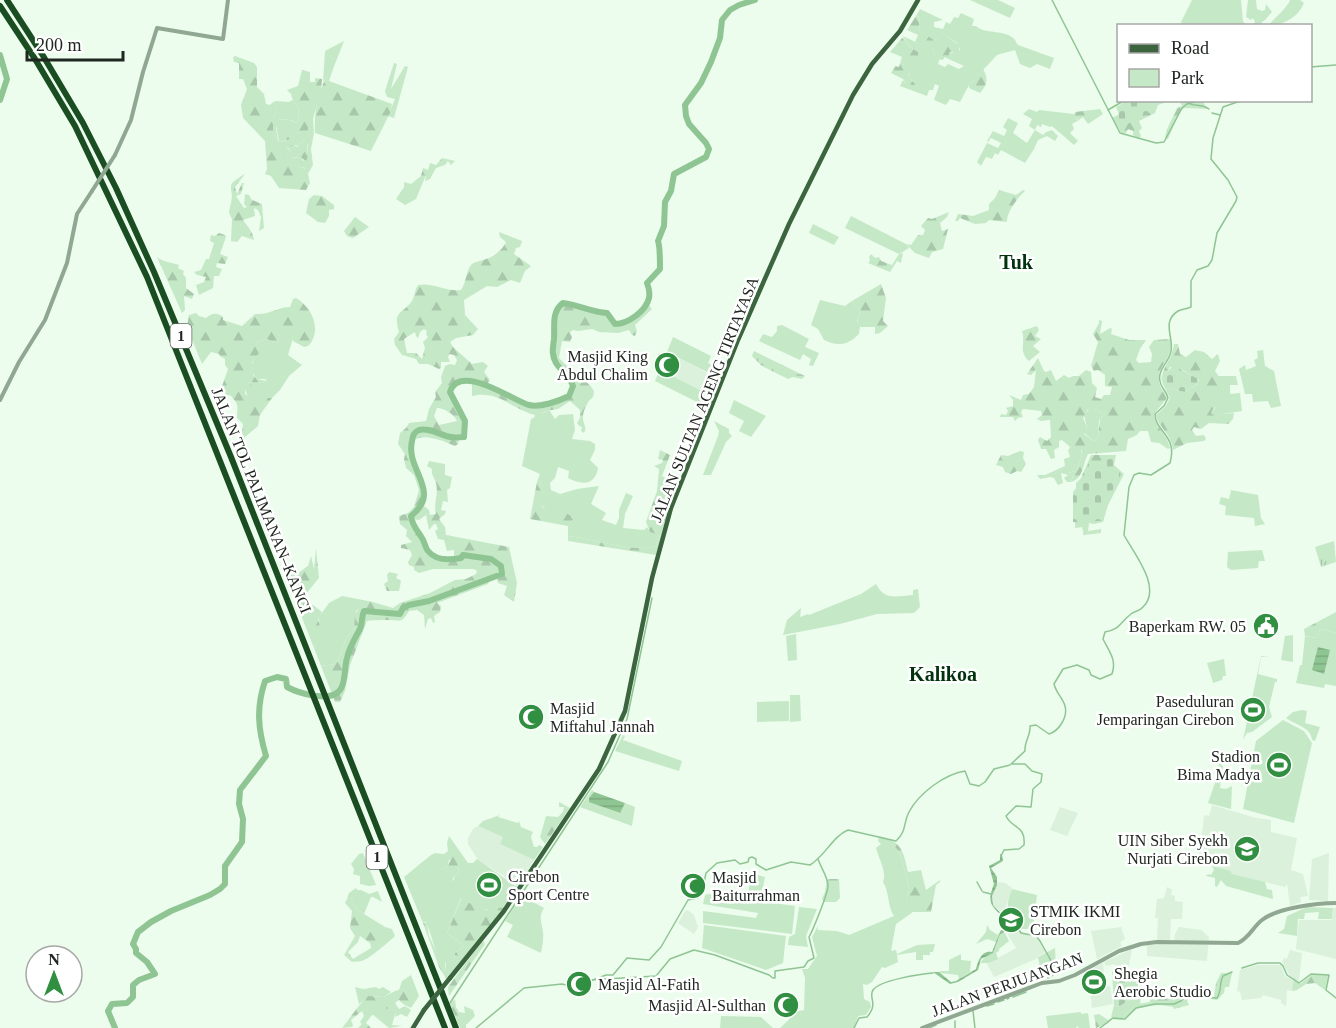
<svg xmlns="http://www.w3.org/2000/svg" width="1336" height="1028" font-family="Georgia,serif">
	<defs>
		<pattern id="forest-firs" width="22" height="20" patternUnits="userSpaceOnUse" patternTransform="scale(1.5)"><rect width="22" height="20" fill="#c5e9c7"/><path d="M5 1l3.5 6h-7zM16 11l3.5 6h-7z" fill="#a9c8ab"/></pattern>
		<pattern id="wetland-marsh" width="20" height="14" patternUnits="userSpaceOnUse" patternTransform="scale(1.5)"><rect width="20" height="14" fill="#c5e9c7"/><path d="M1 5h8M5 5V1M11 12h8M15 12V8" fill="none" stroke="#a9c8ab"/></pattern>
		<pattern id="cemetery-stones" width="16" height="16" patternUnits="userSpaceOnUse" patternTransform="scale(1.5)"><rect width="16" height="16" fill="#c5e9c7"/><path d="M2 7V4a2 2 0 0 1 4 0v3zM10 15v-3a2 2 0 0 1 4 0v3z" fill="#a9c8ab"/></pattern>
		<pattern id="park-tufts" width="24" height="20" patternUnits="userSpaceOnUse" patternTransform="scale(1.5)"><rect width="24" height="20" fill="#c5e9c7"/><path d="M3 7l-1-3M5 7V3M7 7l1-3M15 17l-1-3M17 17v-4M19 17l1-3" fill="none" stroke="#a9c8ab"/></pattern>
		<pattern id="water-rules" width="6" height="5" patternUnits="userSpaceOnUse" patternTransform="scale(1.5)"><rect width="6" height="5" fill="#8fc593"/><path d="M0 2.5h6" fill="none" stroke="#7ba97e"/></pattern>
	</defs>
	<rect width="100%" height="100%" fill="#ecfced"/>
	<!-- built -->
	<g fill="#dbf1dc">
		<polygon points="667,352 721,380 714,397 660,370"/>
		<polygon points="1212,805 1256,818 1271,820 1271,832 1297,838 1291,870 1303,874 1308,896 1300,897 1301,902 1290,906 1287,884 1285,887 1232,874 1231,871 1212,866 1198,853 1201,844 1204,815 1209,816"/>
		<polygon points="1060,807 1078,813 1067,836 1050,830"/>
		<polygon points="478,826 504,837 500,844 534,860 517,887 507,881 504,876 478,860 468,844 468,838 473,829"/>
		<polygon points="1329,853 1328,901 1309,900 1312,859"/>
		<polygon points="997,882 1005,883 1012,888 1006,906 1019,931 1038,938 1046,952 1038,956 1038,958 994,977 987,964 1016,948 1007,933 1008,922 1005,915 993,905 992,896"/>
		<polygon points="1167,887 1172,890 1171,895 1175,896 1175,901 1183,902 1182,919 1171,919 1170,940 1157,940 1158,918 1155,918 1157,899 1164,898"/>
		<polygon points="1333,908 1336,908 1336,959 1296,949 1299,920 1332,920"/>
		<polygon points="687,910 694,915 698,927 694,934 678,923 685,911"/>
		<polygon points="1121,927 1125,939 1120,942 1122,946 1097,959 1091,931"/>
		<polygon points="1179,927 1201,930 1209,937 1207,961 1147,956 1147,945 1174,944 1175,934"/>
		<polygon points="1132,949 1129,966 1124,966 1116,969 1115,964 1106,966 1104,962"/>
		<polygon points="1290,950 1302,953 1299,982 1292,980 1295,983 1292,991 1287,990 1286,1006 1281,1003 1281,1000 1263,995 1261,998 1242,1000 1240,992 1237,991 1240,970 1258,965 1281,965 1285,976 1289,978 1290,976 1282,962 1284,958 1287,959"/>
		<polygon points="1103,963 1105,987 1110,986 1113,1004 1092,1008 1089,980 1097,978 1093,968"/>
	</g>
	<!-- green -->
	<g fill="#c5e9c7" fill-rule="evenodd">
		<polygon points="970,0 998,0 1015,8 1010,18"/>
		<polygon points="1192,0 1241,0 1243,21 1246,26 1183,26 1181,22"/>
		<polygon points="1248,0 1256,0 1257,9 1262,11 1265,10 1266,4 1272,12 1265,20 1262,22 1262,25 1253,25 1255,22 1253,18 1251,20 1246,17"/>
		<path d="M1290 0H1300L1304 3C1298 18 1283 25 1267 26 1272 22 1289 5 1290 0Z"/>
		<path d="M920 9 943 20 934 22V27L943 29 946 22 950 24 954 17 958 18 961 13 974 19 972 26H976C984 34 1005 30 1013 38 1016 40 1016 43 1018 45L1054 58 1050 69 1037 64 1030 68 1020 64 1015 50 997 55 969 85 960 102 950 99 946 105 934 100 939 86 935 84 933 90H929L927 96 900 86 903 80 906 84 914 82 908 77 918 52 910 47 903 36C914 41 923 47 933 49L935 56 940 58 938 64 945 67 948 64 959 69 964 66 944 57V55L959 51 960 49 957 43 943 34 934 41 919 30 920 17 916 16Z"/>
		<polygon points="344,41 333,69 323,82 325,51"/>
		<polygon points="394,63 397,64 391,89 405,66 408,67 394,118 388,116 395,99 387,97 385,91"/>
		<path d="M292 100 298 106 299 120 296 123 291 120 278 119 276 128 278 141C285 143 294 137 299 132L304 135 310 128 314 133 311 149 313 165 308 174 305 168 283 163 281 161C281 148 274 140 273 127 272 118 279 111 273 102L276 101 289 102ZM305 139C310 145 308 156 304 161L300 157C295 158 289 160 287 154L290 151 287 148 294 145 298 146Z"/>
		<polygon points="1029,109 1037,112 1039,110 1074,114 1075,119 1079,120 1072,124 1074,129 1070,133 1078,141 1074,145 1052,126 1050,127 1042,124 1041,127 1037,125 1035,130 1029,126 1032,119 1023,114"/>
		<polygon points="1008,118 1018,123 1013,133 1027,143 1035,130 1043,135 1046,132 1052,130 1058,136 1055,141 1047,136 1038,140 1034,149 1025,163 1001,150 998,155 995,153 992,159 986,157 981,166 977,162 987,143 998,148 1001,143 991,138 988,142 987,141 993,131 1004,136 1007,130 1003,127"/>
		<polygon points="426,175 416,199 405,205 396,199 404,187 404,182 411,184 421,176"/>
		<polygon points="851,216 906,244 909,248 899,254 845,228"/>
		<polygon points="813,224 839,237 834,245 809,233"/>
		<path d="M820 300 845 306 852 301 860 311 857 322 860 327 859 334C848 345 838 347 824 340L818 329 811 325Z"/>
		<polygon points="782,325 809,339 805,347 819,353 813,366 809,365 811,359 803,354 800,360 759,341 763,334 772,337 777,331 777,326"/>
		<path d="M280 334 293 338 288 355 302 365 289 376 280 390 272 398H248L245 389 249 382 265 383 267 381 265 379H257C248 370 253 359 258 350L256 342 267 339 275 343 278 342Z"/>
		<polygon points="673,337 711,356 708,363 724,371 721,379 667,352"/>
		<polygon points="1263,350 1265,366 1274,371 1281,406 1271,408 1268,401 1253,402 1252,394 1245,394 1239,369 1245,365 1246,370 1256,366 1254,360 1258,358 1257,351"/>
		<polygon points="660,370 714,397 709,408 655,381"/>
		<path d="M1218 376H1236L1238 385H1230V394L1240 393 1242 411 1223 414 1217 418 1212 416 1211 412 1218 405C1218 394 1226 385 1218 376Z"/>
		<polygon points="734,400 766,416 751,437 739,431 744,421 729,413"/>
		<polygon points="1089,409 1095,409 1105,414 1099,420 1098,437 1094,441 1084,433 1087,427 1084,415"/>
		<path d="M549 410 555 419 559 415 573 414 575 430 572 439 590 441 595 444V450L590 460 598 468C595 486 582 485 568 478L569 471 558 467 555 478 550 483 551 490 560 494 577 489 599 486 591 504 606 513 602 520 616 525 619 518V510L626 493 633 496 625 514 623 528 644 530 647 527 650 532 659 533 660 535 656 546C638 554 591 538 568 536V526L573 520 570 515C563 512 552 515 546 510 537 505 546 491 540 482H537L540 474 522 466 531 419Z"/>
		<polygon points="714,421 729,429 729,433 732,436 726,442 711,475 703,475 718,436 719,431"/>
		<polygon points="1069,446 1081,449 1082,455 1077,470 1069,473 1073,476 1071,482 1067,482 1064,478 1068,475 1061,473 1063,483 1058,485 1054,478 1050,477 1040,479 1037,475 1045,475 1065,466 1064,459 1070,457 1068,450 1070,448"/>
		<polygon points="1231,490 1258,495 1261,518 1265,524 1255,526 1254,518 1225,515 1226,506 1219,504 1221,497 1229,499"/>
		<polygon points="1262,550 1265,561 1259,561 1258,568 1231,570 1227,567 1228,552"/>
		<path d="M876 584C885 601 896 596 913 595V590L918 589 920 607 914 613 877 614 840 624 783 635 787 620 801 608 800 617 808 614 809 615 861 594Z"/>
		<path d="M342 596 368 601 356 611 354 628 347 636 338 660 334 664 321 666 314 648C322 639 319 627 319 617L329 603Z"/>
		<polygon points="1320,629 1336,633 1336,686 1325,684 1324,688 1296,683 1300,665 1302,665 1305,636 1317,638"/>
		<polygon points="796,634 797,660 788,661 786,636"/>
		<polygon points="1293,635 1293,662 1281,660 1285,636"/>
		<polygon points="1261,656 1269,657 1261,657 1258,674 1277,679 1277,682 1275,682 1269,707 1272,717 1252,732 1247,733 1243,740"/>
		<polygon points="1224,659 1226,676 1223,676 1222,680 1213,683 1207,663"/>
		<polygon points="790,695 800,695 801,721 790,722"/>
		<polygon points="789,701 789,721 757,722 757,702"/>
		<path d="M1302 710 1307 711 1305 723 1320 727 1315 741 1312 740C1311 727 1295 725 1286 718L1293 712Z"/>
		<polygon points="1283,720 1304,731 1312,743 1294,823 1243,809 1256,741"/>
		<polygon points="623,735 625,736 623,740 682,761 679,771 615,751"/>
		<polygon points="1219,763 1223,766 1220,788 1226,789 1232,786 1231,809 1208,803 1216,780"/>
		<polygon points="592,790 594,792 588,800 619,813 625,803 635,807 632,826 580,807"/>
		<polygon points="500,815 498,817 518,823 519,821 521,827 533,832 531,837 534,847 537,847 539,845 543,847 534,860 500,844 503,837 478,826 483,821"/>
		<path d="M449 836 468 863H473L477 859 517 887C513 893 509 904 503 907 491 915 471 906 461 898L447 933 464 946 455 953 454 960 445 963V971C436 958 433 938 426 922L423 923 404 877 431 855 435 853 444 854 448 851 447 843ZM459 856 458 861 456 858 459 872 455 876 453 881 442 876 443 869 448 866 449 860Z"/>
		<path d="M885 839 896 848 900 854 907 878 909 890 906 901V917L896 924 891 951 896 950 897 954 917 945 935 944 933 952H930V955H923V960H916V952L897 955 898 962 885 968 882 967 872 982 867 985 863 984 864 999 870 1002 871 1007 866 1015 858 1016 854 1028H780L798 1011 804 1010 805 978 802 969H808L817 956 812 937 818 926V930L837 931 849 935 894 916C887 906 890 893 883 882 887 871 879 860 876 848L881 844 878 841Z"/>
		<polygon points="363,853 376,885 369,886 360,884 360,876 353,874 354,869 351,864 359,854"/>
		<polygon points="1212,866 1231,871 1232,874 1265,882 1267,889 1272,890 1273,899 1226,886 1221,880 1217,887 1215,886 1215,878 1206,876 1208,874 1211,875 1214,870"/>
		<polygon points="751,873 765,877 761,897 748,895"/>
		<polygon points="356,888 357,890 361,890 369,894 378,891 382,902 373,897 371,897 364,914 356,909 352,898 347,899 349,893"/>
		<path d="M1012 889 1037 895 1033 929H1019C1010 910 1003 911 1012 889Z"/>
		<path d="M523 893 526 894 524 897 544 908C538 917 542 923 543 932 544 938 542 947 541 953L507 937 513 925 505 921Z"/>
		<polygon points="708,894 795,906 792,934 703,923 703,911 756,918 758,913 703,904 705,895"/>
		<polygon points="799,907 817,909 806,936 808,947 788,945 789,937 795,934"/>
		<polygon points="1307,907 1333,908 1332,919 1318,919 1319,912 1305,913 1304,919 1298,919 1297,936 1278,933 1284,929 1287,916"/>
		<polygon points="704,925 786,936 783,963 766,970 702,948"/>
		<polygon points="987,925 990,930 998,935 1000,932 1005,933 1009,941 999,949 999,951 996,953 998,959 989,963 980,963 986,956 993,953 996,942 987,939 976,944 986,932"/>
		<polygon points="1055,948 1056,969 1048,978 1042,979 1038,957"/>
		<polygon points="961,954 961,960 971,961 970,972 959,979 958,975 940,973 940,971 949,971 949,960"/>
		<polygon points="355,987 363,989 376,987 379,989 383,987 391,992 384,997 369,996 359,1004"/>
		<polygon points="1137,990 1142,990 1140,1004 1137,1005 1123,1016 1111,1017 1114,1005 1118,1007 1137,996"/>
		<polygon points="380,1007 389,1008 396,1011 392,1025 402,1026 389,1028 372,1014"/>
		<polygon points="1081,1012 1081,1014 1088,1013 1090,1028 1079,1028 1077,1026 1076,1028 1048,1028 1046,1016"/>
		<polygon points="721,1016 761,1017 773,1028 720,1028"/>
	</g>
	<!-- forest -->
	<g fill="url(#forest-firs)" fill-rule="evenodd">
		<polygon points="916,16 920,17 919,30 935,41 942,33 959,45 959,51 957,53 950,52 948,56 944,55 944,59 941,60 935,56 933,49 925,48 915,42 918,35 907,30"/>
		<polygon points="903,37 910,47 918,52 918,57 908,76 915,84 914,85 906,84 903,79 891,73 895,66 899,67 902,57 890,52"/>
		<path d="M235 56 254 63 257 67V87L264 94 266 104 270 105 273 102 276 106C276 113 273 120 273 127 274 140 282 148 281 161L307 169 310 183 306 190 279 188 271 176 265 174 267 169 265 141 243 118 241 105 247 89 243 79H239V63L234 62 233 57Z"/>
		<path d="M333 69 329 81 392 104 390 113 371 151 315 133C314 113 318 84 333 69Z"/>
		<path d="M983 69C989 79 987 85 980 93L969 88V85Z"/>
		<polygon points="302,70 310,72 310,82 315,82 315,78 322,79 321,90 313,119 314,133 309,128 305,136 299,132 294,138 279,142 276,125 277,119 290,120 296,123 299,120 298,106 293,101 291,94 287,90 298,86"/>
		<path d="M1186 100 1203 101 1207 109 1185 108 1180 111 1168 139 1165 138C1166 128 1173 118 1177 108L1182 106 1180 102 1169 101 1158 105 1155 113 1139 121 1142 128 1139 131 1141 136 1139 139 1133 135V131L1128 129 1126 133 1122 134 1112 118 1116 116 1118 117 1151 101Z"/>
		<polygon points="1100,109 1103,114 1088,124 1083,117 1079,120 1073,118 1075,112"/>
		<path d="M305 139 307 140 308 156 306 161 300 157C294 157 289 161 286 154L290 151 287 146 294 145 297 147Z"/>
		<polygon points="442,158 455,161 451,165 448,161 445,165 436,168 430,179 425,181 426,176 421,176 423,168 428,170 430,163 436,165"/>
		<path d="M245 174 235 187 237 194 242 183H244L241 194 236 196 244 208 247 207 244 204 245 194 249 195 252 200 262 204 264 228 259 231 261 217 258 210 254 208 255 216 243 220C248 227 253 232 254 240L242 236 237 242 231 241 232 219 229 213C229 210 230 207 231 203 235 186 222 187 245 174Z"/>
		<path d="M999 190 1016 195 1023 190 1025 191C1018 197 1006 213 1007 222L989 220 986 223 975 224 960 218 958 221H955L958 214 973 216 989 210V204L995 198Z"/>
		<polygon points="314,195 322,196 334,205 334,209 329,210 329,216 325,223 318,222 306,213 309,199"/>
		<polygon points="949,212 947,217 940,223 942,231 948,229 943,249 932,252 929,258 915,253 906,244 911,245 918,235 923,235 925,230 921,226 928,218 932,219"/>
		<polygon points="355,217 369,227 353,238 347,236 344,231"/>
		<path d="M499 232 522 241 520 247 516 248 514 254 531 266 525 271 520 283 511 280 497 287 487 286 464 300 465 315 478 329 473 335 456 338 450 342 453 347 472 364 483 362 488 366 484 372 490 380 487 384C478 382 449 376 449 392 449 400 459 409 463 417 465 423 465 430 464 436 459 436 454 437 450 436 440 434 429 425 418 429 413 431 412 435 411 440 404 469 441 491 410 515V520L416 532 421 538 426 551 432 556 447 560 462 559 464 557H479L490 560 500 567 501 573 428 600 408 604 402 607 399 613 363 610 360 615V626L346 656 341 685 338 691 332 694 321 666 334 664 338 660 347 636 354 628 355 614 364 602 369 601 393 608 400 603 430 593 455 580 466 579 476 574 477 571 474 569H433L419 573 414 570V567L409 565 408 562 412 555 410 550 401 548V545L412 542 406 536 407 530 400 524 399 516 408 513 414 507 419 490 414 475 406 468 404 459 405 454 398 444 400 433 406 428 409 423 426 421 429 409 436 397 435 392 442 383 441 377 445 366 450 364 455 365 457 360 454 355 449 354 448 357 450 362H441V368L439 369 428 364H419L416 359 402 355 395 345 394 339 399 332C392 309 404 315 413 299 415 294 415 290 418 285 432 282 447 292 461 290 467 282 465 271 472 264 477 261 481 261 486 259 494 257 503 249 506 242L500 237ZM424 329 427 331 426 334 428 337 423 342 425 348 422 359 416 353H407L404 339 415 332 416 336 418 338 420 332ZM437 408C444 408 454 414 457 421L439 425 434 416Z"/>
		<polygon points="219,233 225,235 226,237 220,254 228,257 225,264 217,263 216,267 222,269 219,276 214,276 213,288 199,295 196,285 204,282 206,277 197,275 194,272 201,270 206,259 209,259 214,243 210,241 211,235 215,236"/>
		<polygon points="903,253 901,263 897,261 890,272 868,263 870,261 869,257 871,254 875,258 879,257 881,261 892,265 899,254"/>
		<path d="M157 257C163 262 171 262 179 265L178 268 184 271 183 274 186 278V288L194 294 192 299 184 296 185 310 182 313Z"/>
		<polygon points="881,284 886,298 883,321 888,326 880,333 875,334 875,327 860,327 857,324 860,311 852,301"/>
		<path d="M296 298C312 307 323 331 308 346L304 347 293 341 292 338 286 339 280 334 278 342 275 343 267 339 256 342 259 353 252 362 255 369 253 375 257 379 267 381 265 383 249 382 248 384 252 385 245 389V394L250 398 260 396 264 398H272L260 415 258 426 245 437 242 451 238 456 233 443 241 440 243 424 237 418C237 405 240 406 230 395L224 396 220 392 228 369 225 365V359L220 356 219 354 211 352 202 364 187 327 189 315 196 313 199 316 206 318C212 313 217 312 223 317V320L242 326 255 314C270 315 278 307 290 307L293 299Z"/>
		<path d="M564 304C579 306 591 313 606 315L615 326C629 326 640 314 648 304L652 309 635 325 637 331 635 336 632 335 629 330 618 333 599 332 592 329 578 331 573 330 570 332 572 337 570 342 562 341 559 358C569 370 586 378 594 391L593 397C588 400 582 412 583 419 584 426 587 427 584 433L581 431 582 427 579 426 577 423 580 418V410L570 401 558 409 546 411 534 419 535 415C511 409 499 390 472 396V383L497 390 529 407 539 406 570 397 574 386C571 376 563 371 557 363 551 352 553 312 564 304Z"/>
		<path d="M1099 320 1102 321 1100 334 1110 328 1112 329 1111 334 1129 340H1146L1140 349 1136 360 1139 363 1151 362 1152 354 1149 347 1154 340 1170 339C1175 358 1157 365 1159 380 1159 387 1165 392 1167 398L1154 414C1154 426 1167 433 1170 448L1168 449 1159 443 1151 442 1148 431H1140L1137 435 1128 439 1126 451 1088 454C1083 464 1083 479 1071 482L1073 476 1069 473 1077 470 1082 455V450L1069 446 1062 440 1059 441V447L1054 450 1055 458 1051 459 1046 449H1041L1038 440 1040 437 1047 441 1051 437 1050 420 1041 421 1037 419 1042 415 1041 411 1023 409 1021 412 1023 417 1018 418 1015 421 1013 417H1000L1001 414 1006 415 1008 411 1006 408 1013 406V400L1009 395 1021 400 1023 395 1029 394 1034 387 1036 370 1031 375 1027 374 1038 358 1044 371 1046 372 1051 370 1056 381 1064 375 1069 378 1073 376H1079L1086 370 1091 372 1092 383 1097 388 1095 397 1101 399 1104 395H1110L1112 387 1105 386V375L1098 370 1094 371 1091 366 1098 342 1093 334 1099 323ZM1088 409H1095L1105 414 1100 419 1098 437 1094 441 1084 434 1087 427 1083 418Z"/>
		<path d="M1037 326 1039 330 1035 336 1041 339 1033 346 1040 352 1029 361C1018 352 1026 342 1022 331Z"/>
		<path d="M1174 344H1178L1180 354 1186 357 1195 350 1204 352 1212 359 1218 354 1220 361 1215 371C1217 374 1219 376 1221 380 1225 387 1218 397 1219 405L1213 409 1211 413 1217 418 1223 414 1234 413 1233 419 1228 424 1209 423 1201 429 1194 427 1192 430 1196 436 1204 435 1206 439 1204 441 1187 443 1173 450C1171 433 1158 427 1156 415L1165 407 1170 398 1165 388 1185 392 1198 384 1199 380 1183 370 1170 367 1162 382C1160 370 1172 360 1174 344Z"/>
		<path d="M419 431C433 430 445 439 459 439L458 444 455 446C444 441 423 432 413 441L414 435Z"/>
		<path d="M660 450 670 455 662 476 678 484 656 555 568 541V536C591 538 638 554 656 546L660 535 650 532 646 522 657 491 659 469 654 466 662 463 663 460 658 459Z"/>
		<polygon points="1020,451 1024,452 1023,458 1026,464 1021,472 1017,471 1011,474 1005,472 1003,467 996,465 1001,455 1008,456"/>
		<polygon points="1091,455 1116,455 1114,465 1124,474 1108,505 1103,522 1094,524 1089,523 1088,531 1101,529 1101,533 1084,535 1082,527 1075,528 1076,483 1081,478"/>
		<path d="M429 461 445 464V475L452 477 450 488 447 490 448 502 443 501 441 510 446 511 445 514 439 519 445 527 446 535 509 547 517 583 514 602 504 595 507 586 498 583 497 578 503 574C499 554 480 556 463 554L461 557 454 558V550L447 551 444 540 438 539 435 531 438 529 436 524H434L429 530 426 515 419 520 414 519 413 517 424 506 429 510 430 515 436 514C433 504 439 494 436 483 434 476 431 475 432 469L427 466Z"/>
		<path d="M537 482H540L543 487 542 507C550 515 561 511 570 515L573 520 568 526 530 519Z"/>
		<path d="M316 548 319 578 305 595H293L283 571C297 577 294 576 308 566L311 556 314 569Z"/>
		<polygon points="389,572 398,574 396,578 401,581 399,591 387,591 384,584 388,581 387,575"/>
		<path d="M490 580 488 584 437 603 441 606 440 612 434 616 435 622 433 623 431 618 428 619 425 629 424 615 417 610 409 611C401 624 401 620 388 620 382 620 371 620 367 621L350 665 345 691 340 702H335L333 696 340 693 344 686 348 657 362 627 365 612 401 615 404 609 409 607 429 602Z"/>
		<path d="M295 600 313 605 322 612 318 620C322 628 321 641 314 648Z"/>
		<polygon points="1336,612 1336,633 1320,629 1317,638 1305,636 1304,629"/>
		<polygon points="559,802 570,808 545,844 540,837 546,816 558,817 563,812 564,807 559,807"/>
		<path d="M879 836C902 842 903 850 908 872L921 870 926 890 940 880V882L936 885 931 912H913L906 917V901L909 890 907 878 900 854 896 848 885 840 878 841Z"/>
		<polygon points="452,856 459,856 464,863 459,864 457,860 459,872 453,878 452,884 450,884 446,878 443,878 440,874 443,869 448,866"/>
		<polygon points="830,879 839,879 840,898 836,902 824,902 822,899 825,892 827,880"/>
		<path d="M350 897 354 901 356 909 385 927 392 929 395 936C391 940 367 961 361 961 358 962 355 961 352 962L344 955 355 936 350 928 352 911 345 903 347 899ZM360 936 370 943 371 948 353 959 348 952 358 942Z"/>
		<polygon points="462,897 465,897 467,902 486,910 505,907 481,938 446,979 439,967 423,923 427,923 429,936 445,971 446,962 454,960 455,953 464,946 447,933"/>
		<polygon points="483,940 485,944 449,996 448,987"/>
		<polygon points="1221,973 1232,973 1229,987 1225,987 1224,993 1217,1000 1191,996 1187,1001 1189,1005 1174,1009 1173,1007 1161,1005 1148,1006 1136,1009 1122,1020 1112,1019 1108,1023 1096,1028 1094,1015 1099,1014 1108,1020 1114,1016 1123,1016 1138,1004 1150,1002 1150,995 1145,994 1145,986 1167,991 1164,998 1170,999 1173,986 1187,989 1188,994 1211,997 1214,997 1216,983"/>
		<path d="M411 975 419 996 411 1008 403 1004 399 1000 395 1003 399 1009 405 1006 411 1010 407 1017 401 1014 395 1017 396 1011C380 1004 375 1011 366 1023L371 1028H358L362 1024 360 1022 364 1016 362 1011 351 1020 353 1025 352 1027 342 1028C350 1018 360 1003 368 996L384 997 395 991 399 990 402 981Z"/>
		<polygon points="1311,975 1328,975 1325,990 1315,983 1306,984 1297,990 1292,991 1294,977 1300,984"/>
		<polygon points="455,999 456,1007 459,1012 465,1013 464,1006 473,1010 475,1016 466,1025 466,1028 460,1028 450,1004"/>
	</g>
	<!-- wetland -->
	<polygon fill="url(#wetland-marsh)" points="754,351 805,376 802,379 793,377 788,379 762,366 752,356"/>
	<!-- cemetery -->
	<g fill="url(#cemetery-stones)">
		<polygon points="1128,100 1153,101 1153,111 1119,128 1113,118 1119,114 1116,107"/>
		<polygon points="1175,364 1178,368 1198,379 1199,383 1185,392 1165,388 1162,382 1167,372"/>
		<polygon points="1115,457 1113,465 1121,474 1105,506 1103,520 1086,523 1073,522 1073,492 1083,479 1088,464"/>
		<polygon points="1123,969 1131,970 1138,984 1137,996 1118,1007 1114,1005 1112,971"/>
	</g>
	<!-- park -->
	<polygon fill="url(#park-tufts)" points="1334,541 1336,562 1321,567 1315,547"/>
	<!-- water -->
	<g fill="url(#water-rules)">
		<polygon points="1318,647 1330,650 1324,674 1312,670"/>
		<polygon points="594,792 625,803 620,813 589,802 589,798"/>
		<path d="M1000 854 1002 855 1003 861 991 868 997 877V885L992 896 993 905 1008 921 1007 931 1000 934 993 953 981 959 978 970 958 982 950 984 933 972H939L951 982 956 981 976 969C978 962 981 950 992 952L1001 930 1005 931 1006 929V920C992 906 986 904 994 884L989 866 1000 860Z"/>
	</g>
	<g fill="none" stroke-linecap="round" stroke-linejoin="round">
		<!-- stream -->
		<g stroke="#8fc593" stroke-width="1.5">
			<polyline points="1052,0 1120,133 1156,143 1164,142 1182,108 1187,104 1201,100"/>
			<polyline points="1310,67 1336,65"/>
			<polyline points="1159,100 1162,100"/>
			<path d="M1183 100C1194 109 1199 102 1209 109"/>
			<polyline points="1108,110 1125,100"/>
			<polyline points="1212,113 1220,115"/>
			<path d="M1001 856 1004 850 1019 849 1024 845C1026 825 1012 829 1006 816L1016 806 1031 807 1033 789 1041 782 1042 774 1032 771 1025 764H1011L1025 751C1024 742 1031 735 1030 726L1036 725 1049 734C1059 731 1068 717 1065 706 1063 698 1056 693 1054 684L1063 669 1077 665 1089 670 1091 675 1100 679 1112 674C1117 660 1109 651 1103 639L1105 632C1121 629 1119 623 1131 614 1135 611 1140 611 1143 607 1163 588 1133 552 1124 535L1129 487 1134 475 1139 473 1151 475 1170 463C1178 435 1155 432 1155 414L1164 406 1168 398C1167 392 1161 388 1160 381 1157 370 1170 361 1171 351 1174 337 1161 322 1178 311 1182 309 1187 309 1191 307V281L1197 270 1208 266 1212 260 1217 233 1236 201 1237 197 1228 180 1211 159 1213 138 1223 107 1243 100"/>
			<polyline points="977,882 982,891"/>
			<polyline points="983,892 991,894"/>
			<polyline points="1018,928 1021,933 1036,936 1040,941 1054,966 1053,975 1048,978"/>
			<polyline points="1242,968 1258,963 1280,963 1283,966 1287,975 1299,983 1311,974 1329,975 1326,990 1336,998"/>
			<path d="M593 980 606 975H613L627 958 649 960 661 947 688 900 698 898 703 888 706 873 717 863 735 860 740 864 748 862 749 858 752 857 756 859V864L766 870 791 862 810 865C825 856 833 836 848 830L896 841C907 831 903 823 909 812 919 793 945 774 965 771L970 784 979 786 985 782 994 769 1010 765"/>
			<polyline points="1013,997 1026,992"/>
			<polyline points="1007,999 1009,998"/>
			<polyline points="998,1002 1004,1000"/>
			<polyline points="450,1003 608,762 627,719 652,598"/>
			<polyline points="987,1006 994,1004"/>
			<polyline points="973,1011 975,1028"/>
			<polyline points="955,1021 955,1028"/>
			<path d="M476 1028 524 988 562 984 580 989 589 980 656 976 670 959 694 950 715 955 769 975 773 978H775V971L804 967 808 961 814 958 809 937C813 930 828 893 828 886 828 877 821 868 818 859"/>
			<path d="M854 1028 859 1018 867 1017C879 1003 868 998 873 990 880 980 921 974 933 973"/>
			<polyline points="929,1028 936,1025"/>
			<path d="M1100 1028 1113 1018 1125 1019 1136 1008 1155 1004H1174L1181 1001 1186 996 1217 998C1222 991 1219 983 1223 976L1232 972"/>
		</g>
		<!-- river -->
		<g stroke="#8fc593" stroke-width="6">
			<polyline points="0,55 7,79 0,100"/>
			<path d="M115 1028 108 1011 112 1004 127 1003 133 997V985L139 980 155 974 147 962 136 953V949L133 944 138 932 151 922 171 911 210 895 220 889 225 884V866L242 842 243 819 239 804 240 790 266 756C258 729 256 708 265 681L277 677 286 679 287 687C298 693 331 703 340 690 346 683 344 668 347 658 349 648 355 638 360 629 363 623 361 617 364 611L400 614 403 608 409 605 429 601 502 574 501 566 491 559 463 555 461 558C451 560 436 561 428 551 425 548 425 542 422 538 417 530 412 525 411 516 443 491 405 470 412 441 413 435 414 432 419 430 430 427 441 436 451 437 455 438 460 437 464 437L465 421 450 392C459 362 514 401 529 405 540 408 559 401 569 396L573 386C570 376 561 371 556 363 551 354 553 348 554 339 555 326 551 312 563 303 579 305 591 312 607 313L615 324C628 324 646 311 649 298 650 293 649 288 647 283L660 269C660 263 660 246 658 241L664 226 665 202 671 191 674 174 706 157 709 149 706 143 689 124 686 116 685 105 701 83 711 62 720 38 722 20 730 10 739 5 755 0"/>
		</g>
		<!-- tertiary -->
		<g stroke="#90a791" stroke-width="4">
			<polyline points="115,155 131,120 143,72 157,28 223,39 228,0"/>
			<polyline points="0,400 19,362 45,320 67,263 77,214 92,191"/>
			<path d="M922 1028 1042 983 1059 981 1075 975 1119 951 1141 944 1157 942 1238 943C1249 938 1253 927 1262 920 1277 908 1317 903 1336 903"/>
		</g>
		<!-- primary -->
		<g stroke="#3b643f" stroke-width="4.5">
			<polyline points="450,978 504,911 599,769 625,711 652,578 671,508 738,340 789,224 853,95 872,64 900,31 918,0"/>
			<polyline points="413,1028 424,1010"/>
		</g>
		<!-- motorway -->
		<g stroke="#1a4d22" stroke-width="6">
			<polyline points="7,0 42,54 83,123 116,188 154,272 231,457 456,1028"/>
			<polyline points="0,6 35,59 75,126 147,277 445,1028"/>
		</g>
		<!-- tertiary-bridge -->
		<polyline stroke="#90a791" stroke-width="4" points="92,191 115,155"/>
		<!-- primary-bridge -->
		<polyline stroke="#3b643f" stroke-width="4.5" points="424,1010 450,978"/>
	</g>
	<!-- icons -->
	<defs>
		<g id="mosque-disc" transform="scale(1.35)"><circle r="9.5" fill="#318f41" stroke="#fff"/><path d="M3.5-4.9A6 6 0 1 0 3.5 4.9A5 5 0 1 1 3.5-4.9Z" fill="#fff"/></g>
		<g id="civic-disc" transform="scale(1.35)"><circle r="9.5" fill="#318f41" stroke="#fff"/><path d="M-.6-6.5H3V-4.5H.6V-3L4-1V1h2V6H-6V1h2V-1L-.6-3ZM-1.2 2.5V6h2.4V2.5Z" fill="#fff"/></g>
		<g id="stadium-disc" transform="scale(1.35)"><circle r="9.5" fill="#318f41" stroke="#fff"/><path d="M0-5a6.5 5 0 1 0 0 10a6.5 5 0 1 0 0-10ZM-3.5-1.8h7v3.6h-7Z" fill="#fff"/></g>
		<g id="university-disc" transform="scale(1.35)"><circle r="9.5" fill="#318f41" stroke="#fff"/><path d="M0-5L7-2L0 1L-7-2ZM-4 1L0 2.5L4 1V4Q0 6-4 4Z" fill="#fff"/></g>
	</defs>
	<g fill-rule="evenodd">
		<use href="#mosque-disc" x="667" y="365"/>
		<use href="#civic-disc" x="1266" y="626"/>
		<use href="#stadium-disc" x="1253" y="710"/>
		<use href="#mosque-disc" x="531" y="717"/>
		<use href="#stadium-disc" x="1279" y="765"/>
		<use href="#university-disc" x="1247" y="849"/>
		<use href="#stadium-disc" x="489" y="885"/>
		<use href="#mosque-disc" x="693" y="886"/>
		<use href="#university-disc" x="1011" y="920"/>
		<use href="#stadium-disc" x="1094" y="982"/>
		<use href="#mosque-disc" x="579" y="984"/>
		<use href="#mosque-disc" x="786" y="1005"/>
	</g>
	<g text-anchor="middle" stroke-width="5" stroke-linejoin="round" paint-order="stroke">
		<!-- shield labels -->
		<g fill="#fff" stroke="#636764" stroke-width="1.5">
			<rect x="170.5" y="324" width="21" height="24" rx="4.5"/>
			<rect x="366.5" y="845" width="21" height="24" rx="4.5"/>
		</g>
		<g font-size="15" font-weight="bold" fill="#202621">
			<text x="181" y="341">1</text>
			<text x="377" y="862">1</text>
		</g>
		<!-- poi labels -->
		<g font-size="16" fill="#202621" stroke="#fff" text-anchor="end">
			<text x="648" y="362">Masjid King<tspan x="648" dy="18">Abdul Chalim</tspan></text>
			<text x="1246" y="632">Baperkam RW. 05</text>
			<text x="1234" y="707">Paseduluran<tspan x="1234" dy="18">Jemparingan Cirebon</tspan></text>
			<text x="550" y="714" text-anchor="start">Masjid<tspan x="550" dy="18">Miftahul Jannah</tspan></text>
			<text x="1260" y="762">Stadion<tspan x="1260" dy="18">Bima Madya</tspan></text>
			<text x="1228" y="846">UIN Siber Syekh<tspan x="1228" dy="18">Nurjati Cirebon</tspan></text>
			<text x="508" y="882" text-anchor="start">Cirebon<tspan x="508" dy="18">Sport Centre</tspan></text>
			<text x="712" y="883" text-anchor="start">Masjid<tspan x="712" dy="18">Baiturrahman</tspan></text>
			<text x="1030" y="917" text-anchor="start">STMIK IKMI<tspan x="1030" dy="18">Cirebon</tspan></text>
			<text x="1114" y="979" text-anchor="start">Shegia<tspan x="1114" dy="18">Aerobic Studio</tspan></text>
			<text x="598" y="990" text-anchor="start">Masjid Al-Fatih</text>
			<text x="766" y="1011">Masjid Al-Sulthan</text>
		</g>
		<!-- street labels -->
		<g font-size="16" fill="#202621" stroke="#fff">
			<text transform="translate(704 399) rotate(-68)" y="6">JALAN SULTAN AGENG TIRTAYASA</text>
			<text transform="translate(262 500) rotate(68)" y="6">JALAN TOL PALIMANAN–KANCI</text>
			<text transform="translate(1007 984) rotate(-20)" y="6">JALAN PERJUANGAN</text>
		</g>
		<!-- quarter labels -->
		<g font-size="20" font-weight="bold" fill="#03330e" stroke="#fff">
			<text x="1016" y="269">Tuk</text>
			<text x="943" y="681">Kalikoa</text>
		</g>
	</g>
	<!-- legend -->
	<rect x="1117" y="24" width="195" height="78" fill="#ffffff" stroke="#a6a8a6" stroke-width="1.5"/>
	<rect x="1129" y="44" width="30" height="9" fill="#3b643f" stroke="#a6a8a6" stroke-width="1.5"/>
	<text x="1171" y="54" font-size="18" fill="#202621">Road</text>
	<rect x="1129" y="69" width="30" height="18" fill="#c5e9c7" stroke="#a6a8a6" stroke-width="1.5"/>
	<text x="1171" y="84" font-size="18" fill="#202621">Park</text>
	<!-- north arrow -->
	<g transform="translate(54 974)"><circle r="28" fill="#ffffff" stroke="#a6a8a6" stroke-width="1.5"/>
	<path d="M0-4.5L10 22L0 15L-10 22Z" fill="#318f41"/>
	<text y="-9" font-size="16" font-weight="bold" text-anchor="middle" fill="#202621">N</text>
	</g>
	<!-- scale -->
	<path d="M27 51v9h96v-9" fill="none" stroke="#202621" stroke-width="3"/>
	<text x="36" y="51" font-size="18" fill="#202621" stroke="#ffffff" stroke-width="4.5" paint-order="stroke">200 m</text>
</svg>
